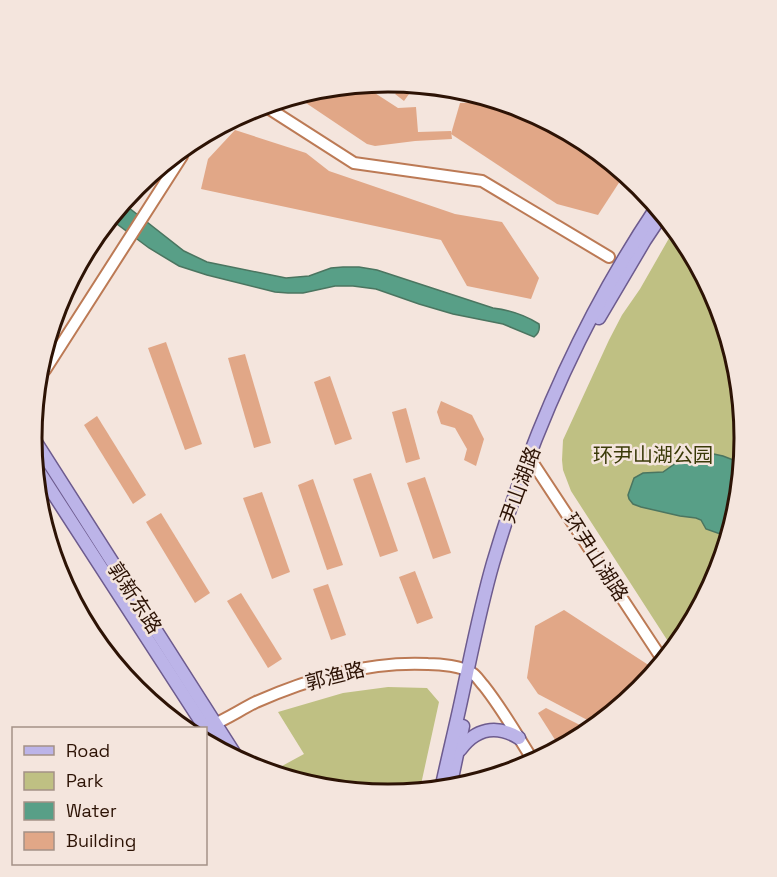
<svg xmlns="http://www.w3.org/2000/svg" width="777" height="877" font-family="'Space Grotesk','Noto Sans SC',sans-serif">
	<rect width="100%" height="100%" fill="#f4e5dd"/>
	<!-- green -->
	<g fill="#bfc083">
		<polygon points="672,233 718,302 745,438 718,575 671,646 571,491 563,470 562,460 563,440 609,340 622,315 640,289"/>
		<polygon points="388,687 427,688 439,702 420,789 388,795 271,772 304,754 278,712 343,693"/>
	</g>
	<!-- water -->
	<g fill="#589f87" stroke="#4b7560" stroke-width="1.5">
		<path d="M124 204 184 251 207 262 286 278 309 276 331 268 343 267H359L377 270 493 308C509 310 525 315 539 324 540 329 538 334 534 337L503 324 453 314 419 304 376 289 353 286H335L303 293H288L275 292 207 275 179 266 149 248 113 221Z"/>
		<polygon points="709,453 723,456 741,463 726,536 706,529 701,520 696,518 680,516 641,507 633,504 629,499 628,495 634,478 643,473 663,472 676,463 692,462 702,454"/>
	</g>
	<!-- building -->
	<g fill="#e1a787">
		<polygon points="387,82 389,82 414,87 404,101 395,94 399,91"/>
		<polygon points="364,86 398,108 416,107 418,132 451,131 452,139 415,141 375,146 367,144 300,99"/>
		<polygon points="490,102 525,109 624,175 598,215 557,204 451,134 460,103"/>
		<polygon points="235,130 306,153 329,171 455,214 502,222 539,278 531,299 467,286 441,240 201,189 208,159"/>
		<polygon points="166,342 202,444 185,450 148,348"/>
		<polygon points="245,354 271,443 254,448 228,358"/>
		<polygon points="330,376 352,439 335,445 314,382"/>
		<polygon points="441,401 472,415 484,439 476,466 464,460 467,449 455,428 441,424 437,412"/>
		<polygon points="406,408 420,459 406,463 392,412"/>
		<polygon points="97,416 146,495 133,504 84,425"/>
		<polygon points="371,473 398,551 380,557 353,479"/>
		<polygon points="425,477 451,553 433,559 407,483"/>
		<polygon points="313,479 343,565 327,570 298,485"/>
		<polygon points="262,492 290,572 272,579 243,498"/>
		<polygon points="161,513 210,593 195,603 146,522"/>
		<polygon points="415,571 433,618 417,624 399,577"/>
		<polygon points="328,584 346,635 331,640 313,589"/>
		<polygon points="241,593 282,659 268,668 227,601"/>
		<polygon points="564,610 650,666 653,672 641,691 593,723 538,694 527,678 535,626"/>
		<polygon points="546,708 580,725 583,730 559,746 538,713"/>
	</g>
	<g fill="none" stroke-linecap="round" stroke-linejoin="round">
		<!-- minor casing -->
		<g stroke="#bc7a55" stroke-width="14">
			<g id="minor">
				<polyline points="265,106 354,163 482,181 609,257"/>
				<polyline points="45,370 182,156"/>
				<polyline points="529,457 662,659"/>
				<path d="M208 727C225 720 240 710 256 702 310 678 368 661 428 664 440 664 462 666 472 673 477 676 480 682 484 686 503 710 518 737 534 762"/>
			</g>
		</g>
		<!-- major casing -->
		<g stroke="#6d5b8e" stroke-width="15">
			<g id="major">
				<polyline points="599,318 645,240 661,216"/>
				<polyline points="32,436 238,759"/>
				<polyline points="38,470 205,728"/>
				<polyline points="206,730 214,743"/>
				<path d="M460 750C475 729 496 724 519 738"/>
				<polyline points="451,783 463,726"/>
				<path d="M442 785C448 757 455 729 461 701 471 655 480 608 493 563 530 438 583 317 656 208"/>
			</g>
		</g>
		<!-- minor -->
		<use href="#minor" stroke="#fff" stroke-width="10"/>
		<!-- major -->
		<use href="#major" stroke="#bcb4e8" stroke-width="12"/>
	</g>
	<g text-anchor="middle" stroke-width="5" stroke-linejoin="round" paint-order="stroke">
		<!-- park labels -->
		<g font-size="20" fill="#3a3a08" stroke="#f4e5dd">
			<text x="653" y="462">环尹山湖公园</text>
		</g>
		<!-- street labels -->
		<g font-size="20" fill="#2d1305" stroke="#f4e5dd">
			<text transform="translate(520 485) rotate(-70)" y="7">尹山湖路</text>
			<text transform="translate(596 557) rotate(57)" y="7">环尹山湖路</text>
			<text transform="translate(135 598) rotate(57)" y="7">郭新东路</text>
			<text transform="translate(335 676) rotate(-14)" y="7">郭渔路</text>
		</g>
	</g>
	<!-- crop -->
	<path d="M0 0H777V877H0ZM42 438a346 346 0 1 1 692 0a346 346 0 1 1-692 0Z" fill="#f4e5dd" fill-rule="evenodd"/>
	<path fill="none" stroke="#2d1305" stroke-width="3" d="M42 438a346 346 0 1 1 692 0a346 346 0 1 1-692 0Z"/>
	<!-- legend -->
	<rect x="12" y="727" width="195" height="138" fill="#f4e5dd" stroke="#a49187" stroke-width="1.5"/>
	<rect x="24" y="746" width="30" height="9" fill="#bcb4e8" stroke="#a49187" stroke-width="1.5"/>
	<text x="66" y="757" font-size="18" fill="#2d1305">Road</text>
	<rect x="24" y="772" width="30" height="18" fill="#bfc083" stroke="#a49187" stroke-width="1.5"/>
	<text x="66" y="787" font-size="18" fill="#2d1305">Park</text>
	<rect x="24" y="802" width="30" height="18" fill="#589f87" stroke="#a49187" stroke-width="1.5"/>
	<text x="66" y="817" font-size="18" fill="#2d1305">Water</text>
	<rect x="24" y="832" width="30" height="18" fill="#e1a787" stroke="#a49187" stroke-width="1.5"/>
	<text x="66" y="847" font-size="18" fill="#2d1305">Building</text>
</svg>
